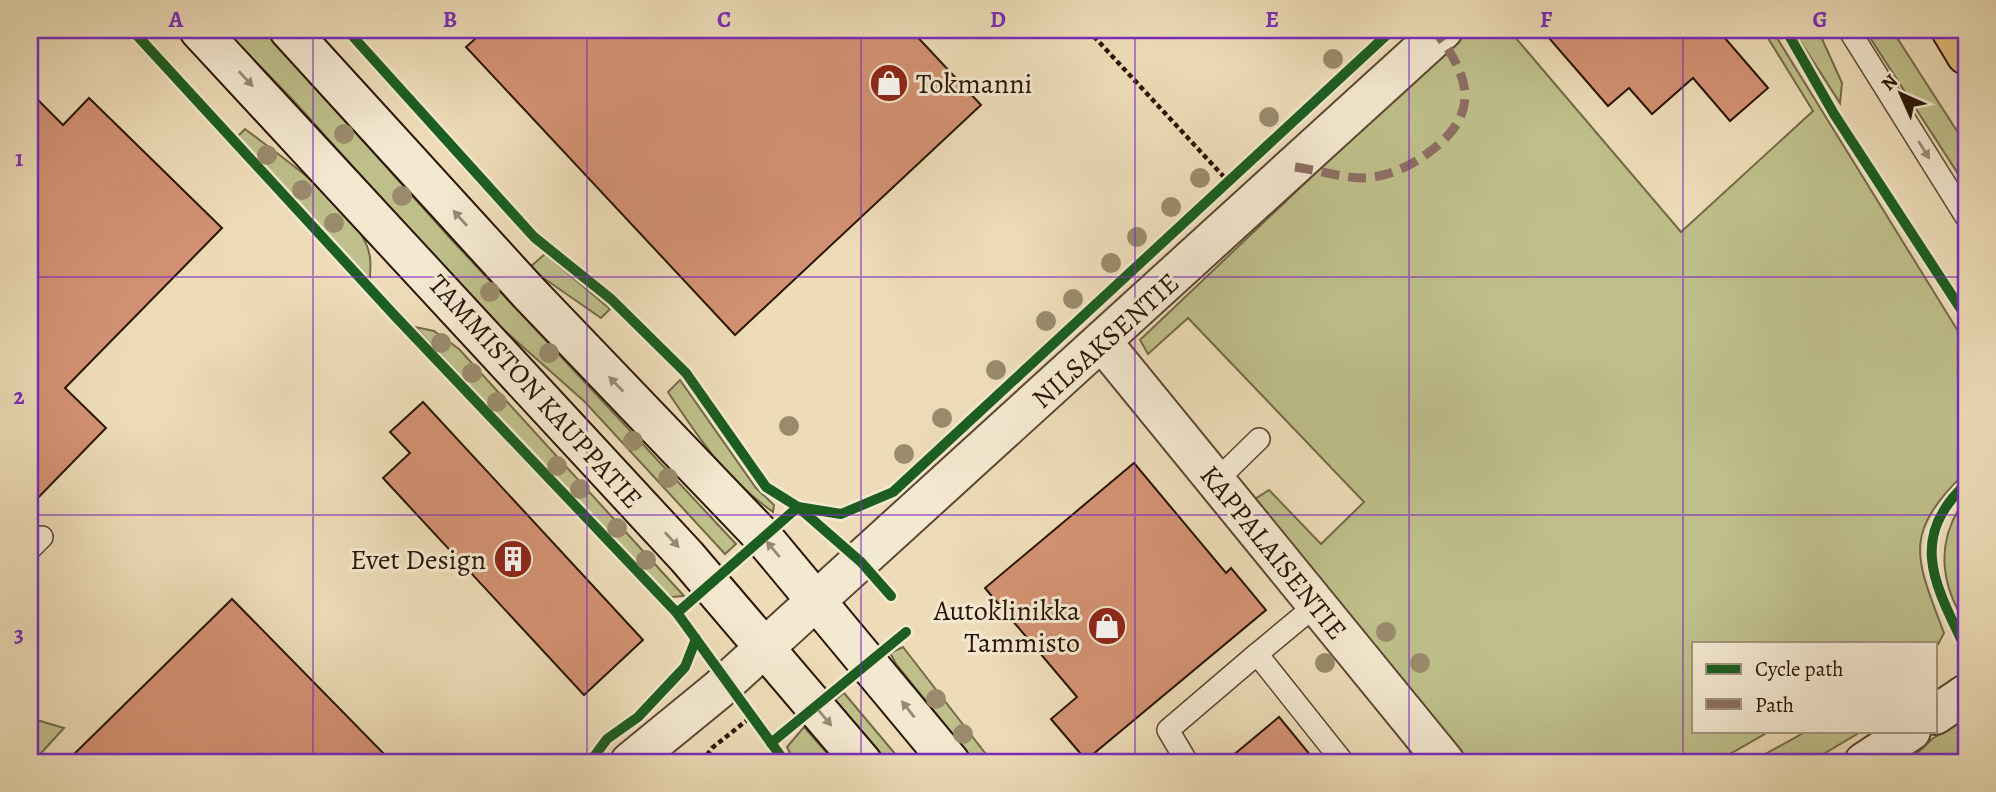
<svg xmlns="http://www.w3.org/2000/svg" width="1996" height="792" font-family="Alegreya,serif">
	<rect width="100%" height="100%" fill="#eddcb7"/>
	<filter id="stains"><feTurbulence type="fractalNoise" baseFrequency=".00286" numOctaves="4"/><feColorMatrix values="0 0 0 0 .2 0 0 0 0 .09 0 0 0 0 .02 0 0 0 .5 -.17"/></filter>
	<radialGradient id="worn" r=".72"><stop offset=".6" stop-color="#630" stop-opacity="0"/><stop offset="1" stop-color="#630" stop-opacity=".3"/></radialGradient>
	<!-- green -->
	<g fill="#bebf8a" stroke="#746a48" stroke-width="2">
		<polygon points="225,30 264,30 450,238 736,544 725,554 585,402 486,314 292,99"/>
		<path d="M1466 30H1509L1681 232 1813 111 1763 30H1772L1966 344V472C1902 534 1915 556 1944 633L1936 648 1935 643H1693V731H1770L1716 762H1469L1255 499 1269 490 1321 544 1364 502 1188 318 1148 354 1140 340Z"/>
		<polygon points="1793,30 1818,30 1842,83 1840,103"/>
		<polygon points="1865,30 1892,30 1966,145 1966,186"/>
		<path d="M245 129C280 156 363 211 370 257 371 264 370 272 370 279L236 138Z"/>
		<polygon points="545,254 610,309 601,318 529,268"/>
		<polygon points="415,327 434,331 459,349 684,596 672,597 655,585"/>
		<path d="M680 380 756 488 774 505 773 512C723 476 701 441 668 392Z"/>
		<path d="M1966 498V617L1961 616C1938 575 1938 536 1966 498Z"/>
		<polygon points="903,647 992,762 975,762 896,664 890,653"/>
		<polygon points="844,693 902,762 888,762 835,700"/>
		<polygon points="30,718 64,728 33,762 30,762"/>
		<polygon points="1966,719 1966,762 1908,762 1932,739"/>
		<polygon points="804,727 835,762 794,762 787,747"/>
		<polygon points="1807,731 1862,731 1810,762 1751,762"/>
	</g>
	<!-- building -->
	<g fill="#d39273" stroke="#2b1506" stroke-width="2">
		<polygon points="485,30 911,30 981,105 735,335 466,47"/>
		<polygon points="1542,30 1718,30 1768,88 1730,121 1693,78 1652,114 1629,88 1608,106"/>
		<polygon points="30,92 63,125 89,98 222,228 65,388 106,428 30,506"/>
		<polygon points="423,402 643,640 584,695 383,478 410,453 390,432"/>
		<polygon points="1134,463 1226,573 1231,568 1266,610 1086,760 1051,719 1077,697 985,588"/>
		<polygon points="232,599 388,758 384,762 66,762"/>
		<polygon points="1279,717 1316,762 1225,762"/>
	</g>
	<g fill="none" stroke-linecap="round" stroke-linejoin="round">
		<!-- service casing -->
		<g stroke="#5c4732" stroke-width="24">
			<g id="service">
				<polyline points="1849,30 1966,217"/>
				<polyline points="1216,481 1259,439"/>
				<polyline points="30,549 42,537"/>
				<polyline points="1316,605 1257,654 1343,762"/>
				<polyline points="1187,762 1168,730 1257,654"/>
			</g>
		</g>
		<!-- minor casing -->
		<g stroke="#5c4732" stroke-width="42">
			<g id="minor">
				<polyline points="1103,343 1445,762"/>
				<polyline points="630,762 718,690 1443,30"/>
			</g>
		</g>
		<!-- tertiary casing -->
		<g stroke="#5c4732" stroke-width="42">
			<g id="tertiary">
				<polyline points="1935,715 1966,694"/>
				<polyline points="1864,762 1911,731"/>
			</g>
		</g>
		<!-- secondary casing -->
		<g stroke="#2b1506" stroke-width="42">
			<g id="secondary">
				<polyline points="199,30 687,557 862,762"/>
				<polyline points="289,30 529,293 762,536 950,762"/>
			</g>
		</g>
		<!-- motorway casing -->
		<g stroke="#2b1506" stroke-width="42">
			<polyline id="motorway" points="1951,30 1966,55"/>
		</g>
		<!-- path -->
		<g stroke="#2b1506" stroke-width="4.5" stroke-dasharray="5 3.5" stroke-linecap="butt">
			<polyline points="1088,30 1225,178"/>
			<polyline points="702,762 712,748 751,717"/>
		</g>
		<!-- service -->
		<use href="#service" stroke="#f3e8d0" stroke-width="21"/>
		<!-- minor -->
		<use href="#minor" stroke="#f3e8d0" stroke-width="38"/>
		<!-- tertiary -->
		<use href="#tertiary" stroke="#f3e8d0" stroke-width="38"/>
		<!-- secondary -->
		<use href="#secondary" stroke="#f3e8d0" stroke-width="38"/>
		<!-- motorway -->
		<use href="#motorway" stroke="#e6be7c" stroke-width="38"/>
		<!-- quiet -->
		<path stroke="#8d6e63" stroke-width="9" stroke-dasharray="18 9" stroke-linecap="butt" d="M1295 167C1317 170 1342 178 1364 178 1385 177 1407 168 1424 156 1477 119 1475 84 1438 35"/>
		<!-- cycleway casing -->
		<g stroke="#f3e8d0" stroke-width="15">
			<g id="cycleway">
				<polyline points="132,30 395,316 677,613 785,762"/>
				<polyline points="347,30 534,237 611,299 686,373 766,487 798,507 841,514 893,492 1392,30"/>
				<polyline points="1786,30 1834,114 1966,317"/>
				<path d="M1966 484C1910 536 1933 581 1961 639L1966 636"/>
				<polyline points="798,507 861,562 891,596"/>
				<polyline points="677,613 798,507"/>
				<polyline points="771,743 906,632"/>
				<polyline points="590,762 607,739 638,717 685,667 696,639"/>
			</g>
		</g>
		<!-- cycleway -->
		<use href="#cycleway" stroke="#1b5e20" stroke-width="10"/>
	</g>
	<!-- trees -->
	<g fill="#9a8b6c">
		<circle cx="1333" cy="59" r="10"/>
		<circle cx="1269" cy="117" r="10"/>
		<circle cx="344" cy="134" r="10"/>
		<circle cx="267" cy="155" r="10"/>
		<circle cx="1200" cy="178" r="10"/>
		<circle cx="302" cy="190" r="10"/>
		<circle cx="402" cy="196" r="10"/>
		<circle cx="1171" cy="207" r="10"/>
		<circle cx="334" cy="223" r="10"/>
		<circle cx="1137" cy="237" r="10"/>
		<circle cx="1111" cy="263" r="10"/>
		<circle cx="490" cy="292" r="10"/>
		<circle cx="1073" cy="299" r="10"/>
		<circle cx="1046" cy="321" r="10"/>
		<circle cx="441" cy="343" r="10"/>
		<circle cx="549" cy="353" r="10"/>
		<circle cx="996" cy="370" r="10"/>
		<circle cx="472" cy="373" r="10"/>
		<circle cx="497" cy="402" r="10"/>
		<circle cx="942" cy="418" r="10"/>
		<circle cx="789" cy="426" r="10"/>
		<circle cx="633" cy="441" r="10"/>
		<circle cx="904" cy="454" r="10"/>
		<circle cx="557" cy="466" r="10"/>
		<circle cx="668" cy="478" r="10"/>
		<circle cx="580" cy="489" r="10"/>
		<circle cx="617" cy="528" r="10"/>
		<circle cx="646" cy="560" r="10"/>
		<circle cx="1386" cy="632" r="10"/>
		<circle cx="1325" cy="663" r="10"/>
		<circle cx="1420" cy="663" r="10"/>
		<circle cx="936" cy="699" r="10"/>
		<circle cx="963" cy="734" r="10"/>
	</g>
	<!-- one-way arrows -->
	<defs><path id="oneway-solid" d="M-6-.8H1V-3.2L6.5 0L1 3.2V.8H-6Z" transform="scale(1.75)"/></defs>
	<g fill="#998975">
		<use href="#oneway-solid" transform="translate(246 79) rotate(47)"/>
		<use href="#oneway-solid" transform="translate(1924 150) rotate(58)"/>
		<use href="#oneway-solid" transform="translate(460 218) rotate(-132)"/>
		<use href="#oneway-solid" transform="translate(616 384) rotate(-134)"/>
		<use href="#oneway-solid" transform="translate(672 540) rotate(47)"/>
		<use href="#oneway-solid" transform="translate(773 549) rotate(-130)"/>
		<use href="#oneway-solid" transform="translate(908 709) rotate(-128)"/>
		<use href="#oneway-solid" transform="translate(825 718) rotate(50)"/>
	</g>
	<!-- grid -->
	<path fill="none" stroke="#7b2cbf" stroke-width="2" stroke-opacity="0.55" d="M313 30V762M587 30V762M861 30V762M1135 30V762M1409 30V762M1683 30V762M30 277H1966M30 515H1966"/>
	<!-- icons -->
	<defs>
		<g id="shop-disc" transform="scale(2.0125)"><circle r="9.5" fill="#8f2418" stroke="#f3e8d0"/><path d="M-5-2.5h2.3a2.7 3.5 0 0 1 5.4 0H5L5.5 6h-11ZM-1.5-2.5h3a1.5 2.3 0 0 0-3 0Z" fill="#fff"/></g>
		<g id="building-disc" transform="scale(2.0125)"><circle r="9.5" fill="#8f2418" stroke="#f3e8d0"/><path d="M-4-6H4V6H1V3H-1V6H-4ZM-2.5-4.3h1.7v1.8h-1.7ZM.8-4.3h1.7v1.8H.8ZM-2.5-1h1.7V.8h-1.7ZM.8-1h1.7V.8H.8Z" fill="#fff"/></g>
	</defs>
	<g fill-rule="evenodd">
		<use href="#shop-disc" x="889" y="83"/>
		<use href="#building-disc" x="513" y="559"/>
		<use href="#shop-disc" x="1107" y="626"/>
	</g>
	<g text-anchor="middle" stroke-width="6" stroke-linejoin="round" paint-order="stroke">
		<!-- poi labels -->
		<g font-size="28" fill="#2b1506" stroke="#f3e8d0" text-anchor="end">
			<text x="916" y="93" text-anchor="start">Tokmanni</text>
			<text x="486" y="569">Evet Design</text>
			<text x="1080" y="620">Autoklinikka<tspan x="1080" dy="32">Tammisto</tspan></text>
		</g>
		<!-- street labels -->
		<g font-size="28" fill="#2b1506" stroke="#f3e8d0">
			<text transform="translate(1105 340) rotate(-42)" y="10">NILSAKSENTIE</text>
			<text transform="translate(536 391) rotate(48)" y="10">TAMMISTON KAUPPATIE</text>
			<text transform="translate(1274 552) rotate(51)" y="10">KAPPALAISENTIE</text>
		</g>
	</g>
	<!-- margin -->
	<rect width="1996" height="792" fill="none" stroke="#eddcb7" stroke-width="77"/>
	<!-- legend -->
	<rect x="1692" y="642" width="245" height="91" fill="#f3e8d0" stroke="#a3947f" stroke-width="2"/>
	<rect x="1706" y="664" width="35" height="10" fill="#1b5e20" stroke="#a3947f" stroke-width="2"/>
	<text x="1755" y="676" font-size="21" fill="#2b1506">Cycle path</text>
	<rect x="1706" y="699" width="35" height="10" fill="#8d6e63" stroke="#a3947f" stroke-width="2"/>
	<text x="1755" y="712" font-size="21" fill="#2b1506">Path</text>
	<!-- north arrow -->
	<g transform="translate(1901 94) rotate(315)" stroke="#f3e8d0" stroke-width="5" paint-order="stroke">
	<path d="M0-5L12 26L0 18L-12 26Z" fill="#2b1506"/>
	<text y="-10" font-size="19" font-weight="bold" text-anchor="middle" fill="#2b1506">N</text>
	</g>
	<rect x="38" y="38" width="1920" height="716" fill="none" stroke="#7b2cbf" stroke-width="2.5"/>
	<g font-size="23" text-anchor="middle" font-weight="bold" fill="#7b2cbf">
		<text x="176" y="27">A</text>
		<text x="450" y="27">B</text>
		<text x="724" y="27">C</text>
		<text x="998" y="27">D</text>
		<text x="1272" y="27">E</text>
		<text x="1546" y="27">F</text>
		<text x="1820" y="27">G</text>
		<text x="19" y="166">1</text>
		<text x="19" y="404">2</text>
		<text x="19" y="642">3</text>
	</g>
	<rect width="100%" height="100%" filter="url(#stains)"/>
	<rect width="100%" height="100%" fill="url(#worn)"/>
</svg>
